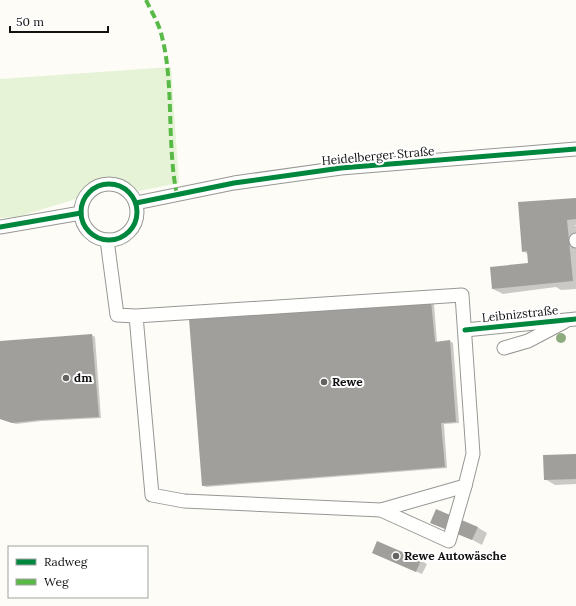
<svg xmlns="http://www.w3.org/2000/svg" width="576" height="606" font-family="Lora,serif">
	<rect width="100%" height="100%" fill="#fdfcf7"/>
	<!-- green -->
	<polygon fill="#e7f3d7" points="171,67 179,183 139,191 122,180 110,178 99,180 89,185 76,199 17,217 0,218 0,79"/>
	<!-- shadow -->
	<g fill="#0003">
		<polygon points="576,199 576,225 574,225 576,226 576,289 561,290 556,287 503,294 493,289 531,264 528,254 523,251"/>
		<polygon points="431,302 434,304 437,342 450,341 453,343 459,423 444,424 447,468 206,487 203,485"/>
		<polygon points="92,335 95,337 101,418 42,421 16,424 0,419 0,342"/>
		<polygon points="576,455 576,484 555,485 545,479"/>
		<polygon points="477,527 487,533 482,545 467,537"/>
		<polygon points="373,553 420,560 427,564 422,574"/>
	</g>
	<!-- building -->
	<g fill="#a19f9c">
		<polygon points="576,198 576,219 567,220 573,281 492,289 490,267 528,263 527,251 522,252 518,202"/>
		<polygon points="431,301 435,342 450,340 456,422 441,423 445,467 202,486 189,319"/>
		<polygon points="92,334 99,417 39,420 12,423 0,419 0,341"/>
		<polygon points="576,454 576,479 544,480 543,455"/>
		<polygon points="436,509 478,527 472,540 430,523"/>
		<polygon points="377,541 421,560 416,572 372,553"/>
	</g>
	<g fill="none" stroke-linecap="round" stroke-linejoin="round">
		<!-- minor casing -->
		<g stroke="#979795" stroke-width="15">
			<g id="minor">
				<circle cx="109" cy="212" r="28"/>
				<polyline points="136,203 234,183 341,168 576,149"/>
				<polyline points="0,227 81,213"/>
				<polyline points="107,240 117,315 136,316 462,295 473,454 465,486 381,510 184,501 152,495 136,316"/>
				<polyline points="576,240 576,241"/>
				<polyline points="465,330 576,319"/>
				<polyline points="504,348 528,341 564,322"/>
				<polyline points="381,510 449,541 465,486"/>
			</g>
		</g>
		<!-- minor -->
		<use href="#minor" stroke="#fffffe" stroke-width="13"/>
		<!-- quiet -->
		<path stroke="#58b947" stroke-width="4" stroke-dasharray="8 4" stroke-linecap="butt" d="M146 0C151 11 158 22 161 33 175 84 166 142 177 195"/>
		<!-- cycleway casing -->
		<g stroke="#fff" stroke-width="8">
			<g id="cycleway">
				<circle cx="109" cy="212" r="28"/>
				<polyline points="136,203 234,183 341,168 576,149"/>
				<polyline points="0,227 81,213"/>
				<polyline points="465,330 576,319"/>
			</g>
		</g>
		<!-- cycleway -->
		<use href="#cycleway" stroke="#00873e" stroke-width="5"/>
	</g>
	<!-- trees -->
	<circle fill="#8cac80" cx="561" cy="338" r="5"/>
	<!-- markers -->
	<g fill="#646362" stroke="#fff" stroke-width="1.5">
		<circle cx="66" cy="378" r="4"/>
		<circle cx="324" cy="382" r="4"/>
		<circle cx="396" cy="556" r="4"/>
	</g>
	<g text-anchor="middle" stroke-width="4" stroke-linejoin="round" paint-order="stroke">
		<!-- street labels -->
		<g font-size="12" fill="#111" stroke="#fff">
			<text transform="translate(378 156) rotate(-5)" y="4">Heidelberger Straße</text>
			<text transform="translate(520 314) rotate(-6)" y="4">Leibnizstraße</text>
		</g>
		<!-- poi labels -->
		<g font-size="12" font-weight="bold" fill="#111" stroke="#fff" text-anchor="start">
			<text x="74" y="382">dm</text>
			<text x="332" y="386">Rewe</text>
			<text x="404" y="560">Rewe Autowäsche</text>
		</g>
	</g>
	<!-- legend -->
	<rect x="8" y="546" width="140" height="52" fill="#ffffff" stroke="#a0a0a0"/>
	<rect x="16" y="559" width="20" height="6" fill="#00873e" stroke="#a0a0a0"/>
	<text x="44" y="566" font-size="12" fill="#111111">Radweg</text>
	<rect x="16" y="579" width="20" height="6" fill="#58b947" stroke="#a0a0a0"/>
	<text x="44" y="586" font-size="12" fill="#111111">Weg</text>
	<!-- scale -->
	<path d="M10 26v6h98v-6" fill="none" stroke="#111111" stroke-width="2"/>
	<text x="16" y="26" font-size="12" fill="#111111" stroke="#ffffff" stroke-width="3" paint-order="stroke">50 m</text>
</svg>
